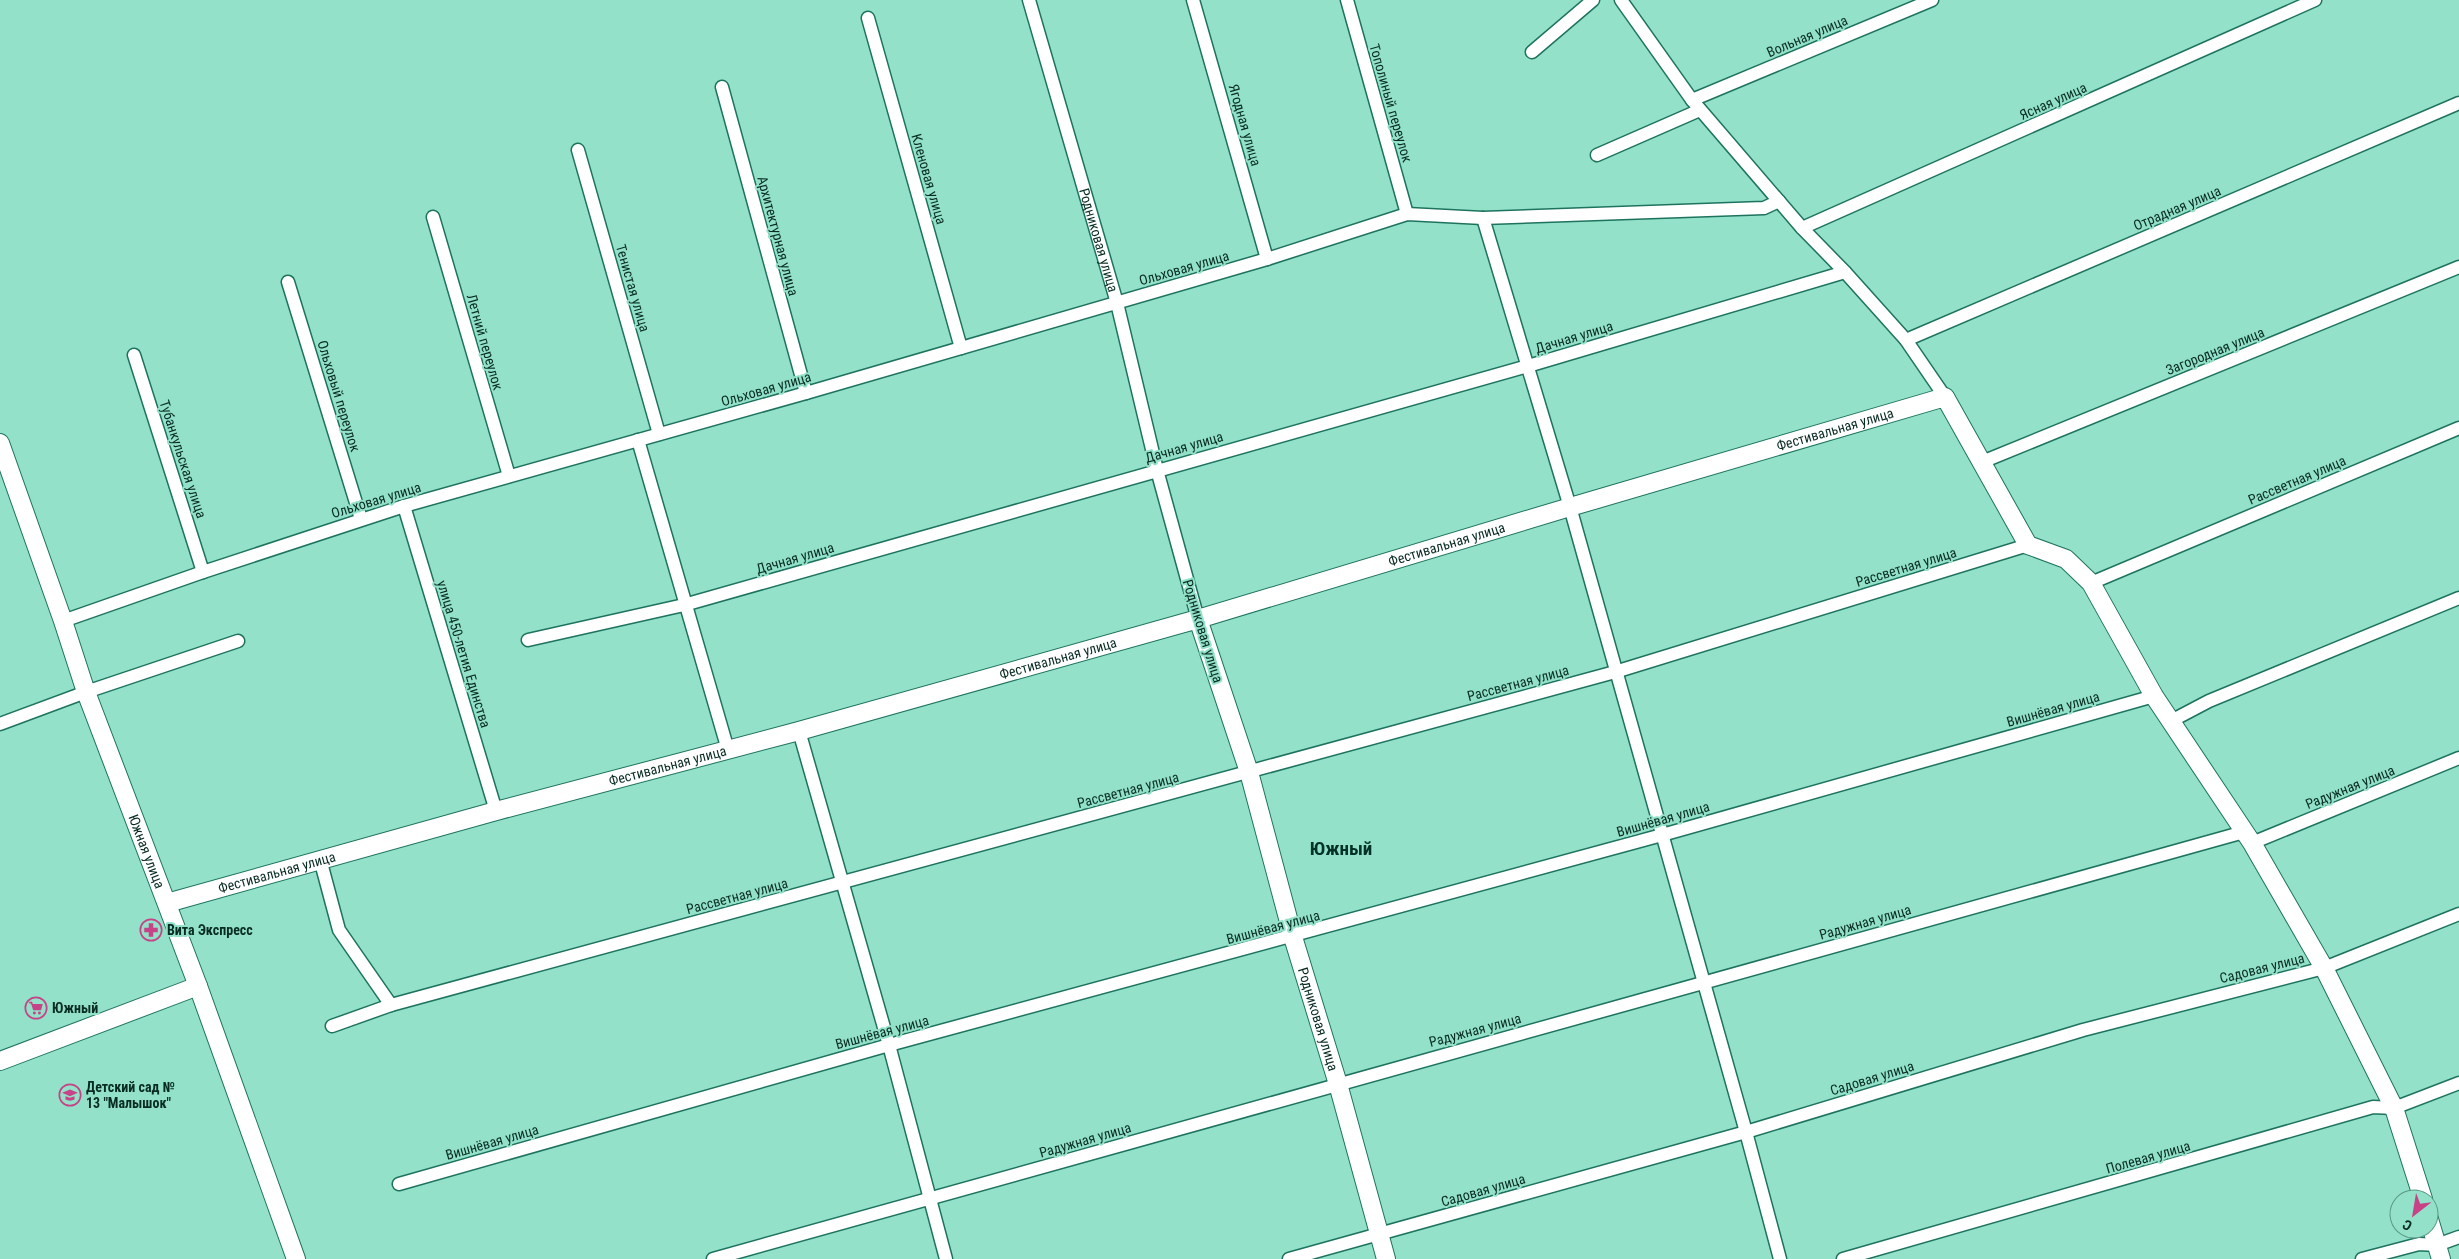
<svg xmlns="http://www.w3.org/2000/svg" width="2459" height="1259" font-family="'Roboto Condensed',sans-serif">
	<rect width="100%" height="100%" fill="#92e1c8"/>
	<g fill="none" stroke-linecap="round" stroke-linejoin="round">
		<!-- street casing -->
		<g stroke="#1e735e" stroke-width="15">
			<g id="street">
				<path id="s1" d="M1029 0 1117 303 1157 470 1198 619"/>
				<polyline points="1193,0 1267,259"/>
				<polyline points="1347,0 1407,214"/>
				<polyline points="1621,0 1692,100 1802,228 1845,272 1906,340 1945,397"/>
				<polyline points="868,18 961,348"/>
				<polyline points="1532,52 1593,0"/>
				<polyline points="722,87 806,393"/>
				<polyline points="1692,100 1932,0"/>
				<polyline points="578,150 659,434"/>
				<polyline points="1597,155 1700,110"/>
				<polyline points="433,217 509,476"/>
				<polyline points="1483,218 1570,507 1746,1132 1780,1259"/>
				<polyline points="1802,228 2315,0"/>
				<polyline points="288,282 361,519"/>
				<polyline points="1906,340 2459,103"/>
				<polyline points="134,355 203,572"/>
				<polyline points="638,440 728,750"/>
				<polyline points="1982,462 2459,267"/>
				<polyline points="404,506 496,811"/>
				<polyline points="2091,583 2459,428"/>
				<polyline points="63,621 203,572 404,506 806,393 1267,259 1407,214 1483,218 1764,208 1779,201"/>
				<polyline points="528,640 684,605 1528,366 1845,272"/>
				<polyline points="2171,721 2209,701 2459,598"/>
				<polyline points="0,724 86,692 238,641"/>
				<polyline points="799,731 889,1045 946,1259"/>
				<polyline points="2252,843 2459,758"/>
				<polyline points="320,859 339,930 391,1005 1615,672 2028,545"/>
				<polyline points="332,1026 391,1005"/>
				<polyline points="399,1184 889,1045 1662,835 2154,696"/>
				<polyline points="713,1259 2244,832"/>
				<polyline points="1289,1259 1746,1132 2083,1030 2324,968 2459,914"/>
				<polyline points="1843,1259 2373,1107 2394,1108 2459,1083"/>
				<polyline points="2362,1259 2419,1244 2437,1245 2459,1237"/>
			</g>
		</g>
		<!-- secondary casing -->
		<g stroke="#1e735e" stroke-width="20">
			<g id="secondary">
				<path id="s2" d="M0 443 63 621 86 692 198 986 296 1259"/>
				<path id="s3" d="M1198 619 1249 772 1293 937 1338 1084 1386 1259"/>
				<path id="s4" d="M167 903 496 811 799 731 1198 619 1570 507 1945 397 2028 545 2066 559 2091 583 2154 696 2252 843 2324 968 2394 1108 2423 1199"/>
				<polyline points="0,1061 198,986"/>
				<polyline points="2429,1219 2441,1259"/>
			</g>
		</g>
		<!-- street -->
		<use href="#street" stroke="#fff" stroke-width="12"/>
		<!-- secondary -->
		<use href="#secondary" stroke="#fff" stroke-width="18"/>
	</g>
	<!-- icons -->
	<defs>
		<g id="pharmacy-ring" transform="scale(1.125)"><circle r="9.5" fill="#92e1c8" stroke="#c74286" stroke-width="1.5"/><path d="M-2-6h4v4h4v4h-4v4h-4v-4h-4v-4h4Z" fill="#c74286"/></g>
		<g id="supermarket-ring" transform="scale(1.125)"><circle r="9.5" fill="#92e1c8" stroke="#c74286" stroke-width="1.5"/><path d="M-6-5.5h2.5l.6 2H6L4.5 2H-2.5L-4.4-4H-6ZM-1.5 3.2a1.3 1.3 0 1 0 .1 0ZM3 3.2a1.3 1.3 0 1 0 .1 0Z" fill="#c74286"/></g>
		<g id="school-ring" transform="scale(1.125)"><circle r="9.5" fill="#92e1c8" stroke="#c74286" stroke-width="1.5"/><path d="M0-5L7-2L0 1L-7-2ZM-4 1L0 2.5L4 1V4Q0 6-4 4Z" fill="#c74286"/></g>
	</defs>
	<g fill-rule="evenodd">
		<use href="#pharmacy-ring" x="151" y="930"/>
		<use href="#supermarket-ring" x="36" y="1008"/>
		<use href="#school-ring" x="70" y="1095"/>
	</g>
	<g text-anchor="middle" stroke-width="4" stroke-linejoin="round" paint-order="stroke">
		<!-- street labels -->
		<g font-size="14" fill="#082b22" stroke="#92e1c8">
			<text transform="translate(1807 36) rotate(-23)" y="5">Вольная улица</text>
			<text transform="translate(2053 101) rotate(-24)" y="5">Ясная улица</text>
			<text transform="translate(1391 103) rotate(74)" y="5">Тополиный переулок</text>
			<text transform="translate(1245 125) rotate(74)" y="5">Ягодная улица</text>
			<text transform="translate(929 179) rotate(74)" y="5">Кленовая улица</text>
			<text transform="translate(2177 208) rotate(-23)" y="5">Отрадная улица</text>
			<text transform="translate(778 236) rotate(75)" y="5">Архитектурная улица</text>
			<text dy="5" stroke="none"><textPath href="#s1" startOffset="250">Родниковая улица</textPath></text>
			<text transform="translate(1184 268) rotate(-16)" y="5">Ольховая улица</text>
			<text transform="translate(633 288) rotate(74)" y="5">Тенистая улица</text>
			<text transform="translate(1574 337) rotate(-17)" y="5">Дачная улица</text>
			<text transform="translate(485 342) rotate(74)" y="5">Летний переулок</text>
			<text transform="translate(2215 351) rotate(-22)" y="5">Загородная улица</text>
			<text transform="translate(766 389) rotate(-16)" y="5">Ольховая улица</text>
			<text transform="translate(339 396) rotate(73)" y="5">Ольховый переулок</text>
			<text dy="5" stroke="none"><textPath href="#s4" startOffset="1734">Фестивальная улица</textPath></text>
			<text transform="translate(1184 447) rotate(-16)" y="5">Дачная улица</text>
			<text transform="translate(183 459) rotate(72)" y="5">Тубанкульская улица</text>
			<text transform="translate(2297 480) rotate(-23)" y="5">Рассветная улица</text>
			<text transform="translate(376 500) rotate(-17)" y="5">Ольховая улица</text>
			<text dy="5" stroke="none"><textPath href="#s4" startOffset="1329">Фестивальная улица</textPath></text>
			<text transform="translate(795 558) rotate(-16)" y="5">Дачная улица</text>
			<text transform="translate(1906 567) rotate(-17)" y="5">Рассветная улица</text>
			<text transform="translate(1203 631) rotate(73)" y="5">Родниковая улица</text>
			<text transform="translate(464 654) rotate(73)" y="5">улица 450-летия Единства</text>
			<text dy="5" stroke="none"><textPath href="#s4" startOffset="924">Фестивальная улица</textPath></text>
			<text transform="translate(1518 683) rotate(-15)" y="5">Рассветная улица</text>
			<text transform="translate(2053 709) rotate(-16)" y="5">Вишнёвая улица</text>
			<text dy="5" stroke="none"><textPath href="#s4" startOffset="519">Фестивальная улица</textPath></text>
			<text transform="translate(2350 787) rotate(-22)" y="5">Радужная улица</text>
			<text transform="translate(1128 790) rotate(-15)" y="5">Рассветная улица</text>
			<text transform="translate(1663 819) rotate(-16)" y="5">Вишнёвая улица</text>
			<text dy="5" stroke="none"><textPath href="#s2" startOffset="434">Южная улица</textPath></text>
			<text dy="5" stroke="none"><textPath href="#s4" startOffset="114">Фестивальная улица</textPath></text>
			<text transform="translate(737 896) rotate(-15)" y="5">Рассветная улица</text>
			<text transform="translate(1865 922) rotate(-16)" y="5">Радужная улица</text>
			<text transform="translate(1273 927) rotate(-15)" y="5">Вишнёвая улица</text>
			<text transform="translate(2262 968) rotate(-14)" y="5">Садовая улица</text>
			<text dy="5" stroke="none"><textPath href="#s3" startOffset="418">Родниковая улица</textPath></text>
			<text transform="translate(1475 1030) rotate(-15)" y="5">Радужная улица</text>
			<text transform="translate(882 1032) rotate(-15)" y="5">Вишнёвая улица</text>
			<text transform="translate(1872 1078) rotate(-17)" y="5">Садовая улица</text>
			<text transform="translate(1085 1140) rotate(-16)" y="5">Радужная улица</text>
			<text transform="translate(492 1142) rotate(-16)" y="5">Вишнёвая улица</text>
			<text transform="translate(2148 1157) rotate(-16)" y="5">Полевая улица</text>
			<text transform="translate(1483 1190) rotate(-16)" y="5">Садовая улица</text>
		</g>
		<!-- poi labels -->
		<g font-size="14" font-weight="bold" fill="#082b22" stroke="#92e1c8" text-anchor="start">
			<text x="167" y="935">Вита Экспресс</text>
			<text x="52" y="1013">Южный</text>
			<text x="86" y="1092">Детский сад №<tspan x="86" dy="16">13 "Малышок"</tspan></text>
		</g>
		<!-- district labels -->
		<g font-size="19" font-weight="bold" fill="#043227" stroke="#92e1c8">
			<text x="1341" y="855">Южный</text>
		</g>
	</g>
	<!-- north arrow -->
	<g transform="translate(2414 1214) rotate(211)"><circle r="24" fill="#92e1c8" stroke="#5b9886"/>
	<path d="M0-4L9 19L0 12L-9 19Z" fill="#c74286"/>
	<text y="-8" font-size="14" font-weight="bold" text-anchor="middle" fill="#082b22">С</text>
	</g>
</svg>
